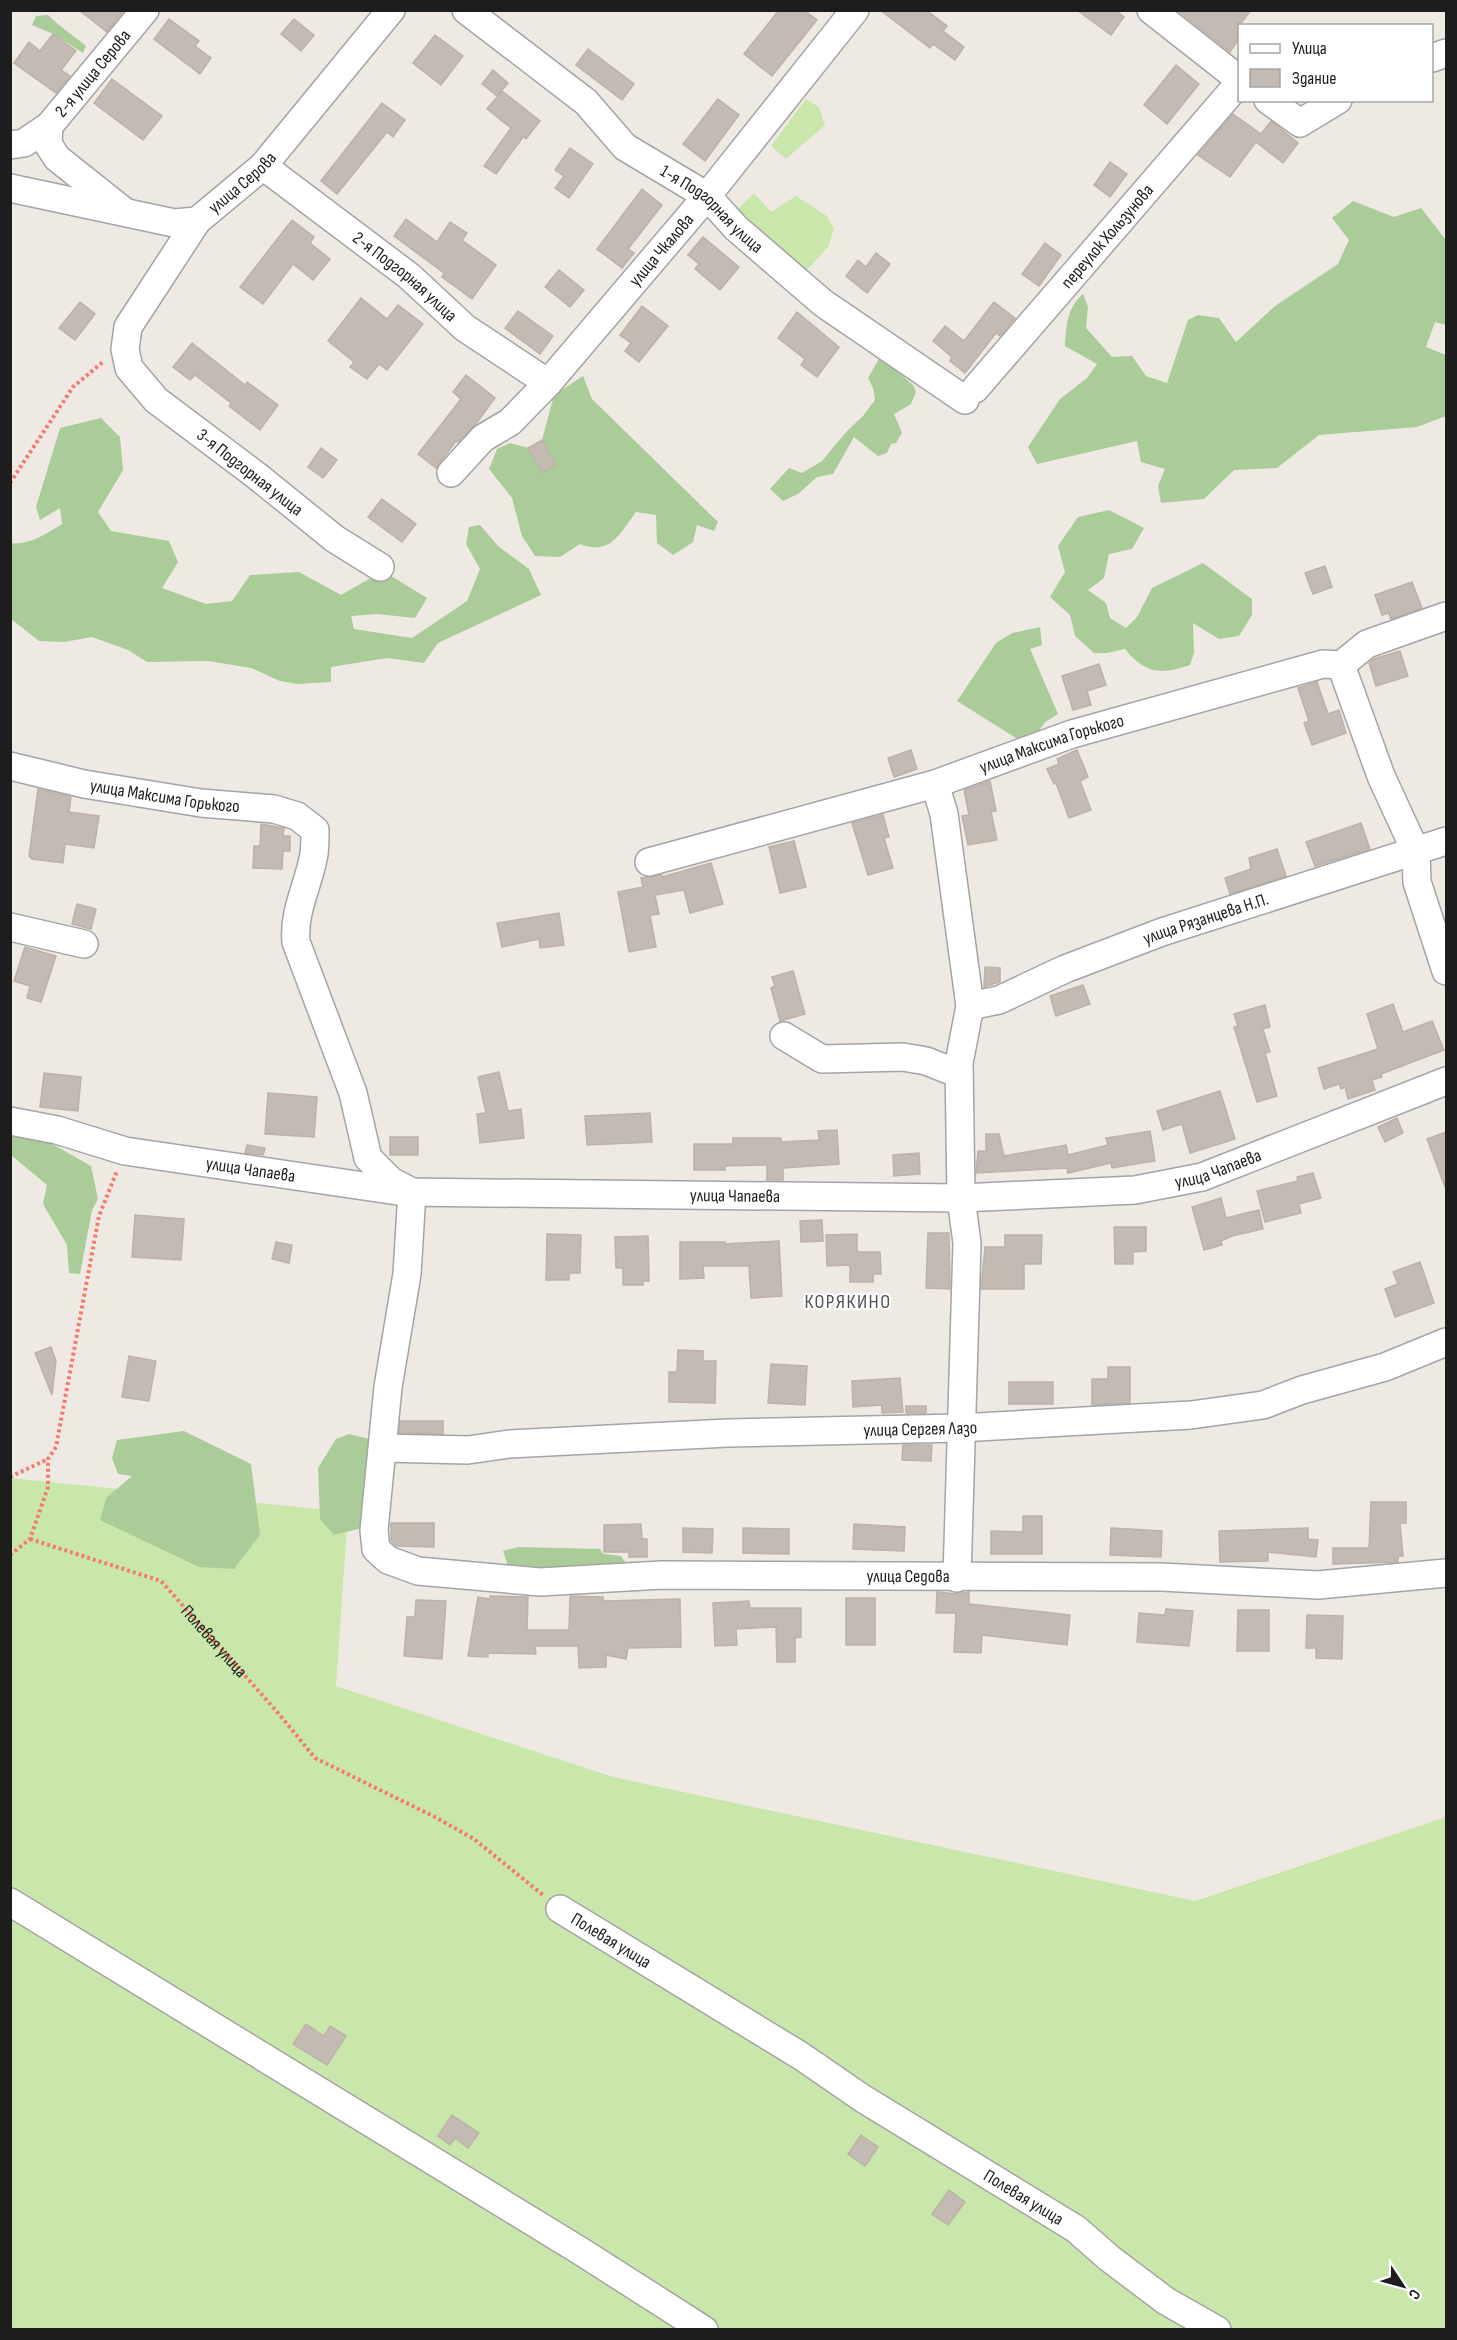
<svg xmlns="http://www.w3.org/2000/svg" width="1457" height="2340" font-family="'Sofia Sans Condensed',sans-serif">
	<rect width="100%" height="100%" fill="#eeeae3"/>
	<!-- grass -->
	<g fill="#c9e7aa">
		<polygon points="806,99 819,107 825,125 786,159 771,146"/>
		<polygon points="754,193 771,212 796,196 827,216 834,229 828,247 806,271 745,223 737,210"/>
		<polygon points="10,1478 348,1512 336,1686 613,1777 1195,1901 1446,1817 1446,2329 11,2329"/>
	</g>
	<!-- forest -->
	<g fill="#a9cc99">
		<path d="M48 15C60 27 73 35 86 46L83 53 53 34 32 25 36 16Z"/>
		<path d="M1353 201 1394 217 1421 208 1446 240V325L1435 322 1426 347 1446 355V416L1417 427 1319 435 1277 468 1234 470 1204 499 1161 503 1158 486 1165 469 1141 462 1137 441 1037 464 1028 447 1060 399 1087 378 1097 364 1065 346C1066 327 1067 307 1083 294L1088 307 1086 328 1112 357 1132 356 1146 376 1167 383 1188 320 1198 315 1219 318 1236 342 1275 306 1338 264 1349 240 1332 218Z"/>
		<polygon points="880,357 913,385 916,392 911,404 894,414 902,433 896,443 891,444 887,453 878,456 854,437 833,474 817,477 798,494 783,501 770,489 789,468 802,473 822,461 847,431 863,416 875,400 873,388 868,378"/>
		<path d="M583 376 592 399 718 522 714 531 697 525 693 542 673 555 657 543 656 515 636 512C620 533 611 556 580 544L560 557 535 556 522 536 512 498 489 469 497 449 510 443 528 448 542 472 556 465 542 440 554 395Z"/>
		<path d="M101 418 120 437 123 470 98 512 111 531 169 541 178 562 162 588 206 604 232 601 250 575 299 572 341 595 383 571 427 598 415 618 377 614 351 616 354 629 412 638 467 601 480 569 466 544 469 527 480 525 498 546 529 569 541 595 438 643 424 663 387 658 331 667V682L297 684 280 681 251 668 208 661 147 662 128 650 92 637 64 642 39 641 11 619 10 543C28 546 48 533 62 524L60 508 40 520 36 507 60 428Z"/>
		<path d="M1109 510 1144 528 1132 549 1109 554 1104 578 1088 590 1106 603 1110 618 1126 628 1137 617 1152 588 1203 563 1252 599V615L1239 636 1219 639 1193 623 1194 653 1190 665C1161 675 1145 674 1125 649L1107 653H1094L1075 636 1070 615 1050 597 1065 572 1058 546 1078 517Z"/>
		<polygon points="1040,627 1042,645 1030,649 1058,714 1045,722 1034,738 1019,740 957,701 996,643 1012,633"/>
		<polygon points="11,1131 40,1137 91,1166 98,1199 92,1210 80,1274 69,1273 67,1245 43,1204 47,1185 11,1155"/>
		<polygon points="184,1431 251,1464 260,1535 234,1569 199,1567 100,1520 106,1498 132,1476 118,1474 112,1458 117,1440"/>
		<polygon points="349,1434 373,1440 362,1528 334,1535 320,1519 318,1468 336,1439"/>
		<polygon points="518,1547 600,1549 603,1554 621,1556 629,1568 536,1578 508,1566 503,1551"/>
	</g>
	<!-- building -->
	<g fill="#c2bab3" stroke="#bfb1a6" stroke-width="1.5">
		<polygon points="79,10 124,10 107,32"/>
		<polygon points="779,10 804,10 817,20 772,76 744,54"/>
		<polygon points="880,10 926,10 947,26 943,31 964,47 955,60 933,44 930,48"/>
		<polygon points="1077,10 1115,10 1124,17 1111,35"/>
		<polygon points="1177,10 1251,10 1239,26 1239,39 1230,52"/>
		<polygon points="169,19 199,41 195,46 211,58 200,74 154,39"/>
		<polygon points="294,19 314,35 301,51 281,34"/>
		<polygon points="53,34 76,51 61,70 70,76 56,93 14,63 29,42 40,51"/>
		<polygon points="435,35 463,56 441,85 413,63"/>
		<polygon points="588,49 634,84 622,100 576,65"/>
		<polygon points="1176,65 1199,84 1167,124 1144,105"/>
		<polygon points="493,70 508,83 497,96 482,84"/>
		<polygon points="112,79 162,116 143,140 94,103"/>
		<polygon points="502,91 540,121 526,139 523,137 496,174 484,166 511,128 487,109"/>
		<polygon points="718,99 739,115 705,161 683,144"/>
		<polygon points="382,103 405,120 393,137 387,132 337,194 321,181"/>
		<polygon points="1233,114 1261,134 1271,121 1298,143 1283,163 1256,142 1230,177 1198,155"/>
		<polygon points="570,148 593,164 569,198 555,188 564,176 555,170"/>
		<polygon points="1110,162 1127,174 1110,197 1094,185"/>
		<polygon points="642,189 662,205 628,249 634,253 622,268 597,249"/>
		<polygon points="406,219 437,242 450,222 467,233 462,240 496,265 472,299 442,277 444,273 394,236"/>
		<polygon points="292,220 314,237 310,243 330,259 313,280 293,264 263,304 240,287"/>
		<polygon points="703,237 739,267 720,290 695,269 699,264 688,255"/>
		<polygon points="1045,243 1061,255 1039,286 1022,274"/>
		<polygon points="876,253 890,264 867,293 846,276 858,260 866,267"/>
		<polygon points="559,270 584,290 570,307 545,287"/>
		<polygon points="361,298 387,319 398,305 423,324 387,370 379,364 367,379 350,367 354,362 328,341"/>
		<polygon points="80,302 95,314 75,340 59,328"/>
		<polygon points="994,302 1015,318 1000,336 996,333 965,373 950,361 952,357 933,341 945,326 964,341"/>
		<polygon points="642,306 668,326 639,362 625,351 631,343 620,335"/>
		<polygon points="518,311 553,336 540,354 505,328"/>
		<polygon points="797,312 839,347 817,377 801,365 805,359 778,338"/>
		<polygon points="192,343 245,385 247,382 278,405 260,430 229,406 231,403 195,375 190,380 173,367"/>
		<polygon points="466,375 495,398 475,425 458,442 456,441 436,468 418,454 461,399 453,392"/>
		<polygon points="542,440 556,465 542,473 528,448"/>
		<polygon points="321,448 337,460 323,478 308,467"/>
		<polygon points="382,499 416,524 402,542 368,517"/>
		<polygon points="1325,566 1332,587 1313,594 1305,573"/>
		<polygon points="1412,582 1422,608 1391,619 1389,613 1382,615 1375,595"/>
		<polygon points="1400,651 1408,676 1376,686 1369,663 1374,659"/>
		<polygon points="1099,664 1106,685 1087,691 1091,705 1073,710 1062,676"/>
		<polygon points="1317,682 1328,714 1339,710 1346,733 1312,745 1304,723 1309,721 1298,688"/>
		<polygon points="911,750 917,769 894,777 888,758"/>
		<polygon points="1077,750 1088,777 1080,781 1091,810 1069,818 1056,783 1054,784 1047,769 1059,764 1057,759"/>
		<polygon points="990,781 996,811 991,812 997,840 968,845 962,816 969,815 964,790"/>
		<polygon points="38,789 71,797 69,812 99,816 94,848 65,844 63,863 32,859 29,856"/>
		<polygon points="883,815 889,837 884,838 893,868 868,875 852,823"/>
		<polygon points="1361,823 1370,849 1315,866 1306,842"/>
		<polygon points="261,824 284,828 283,836 290,836 290,851 283,851 282,869 253,868 254,846 260,846"/>
		<polygon points="794,841 806,887 780,893 769,847"/>
		<polygon points="1277,849 1286,876 1230,894 1225,878 1251,869 1249,858"/>
		<polygon points="711,863 723,904 690,913 684,890 655,895 659,914 650,915 656,947 629,952 618,892 643,887 641,878 662,875 662,877"/>
		<polygon points="77,904 96,909 91,929 72,924"/>
		<polygon points="559,913 564,945 540,948 539,939 502,947 497,923"/>
		<polygon points="25,947 56,956 41,1002 27,998 30,986 14,981"/>
		<polygon points="985,967 1000,968 1000,982 984,987"/>
		<polygon points="793,971 805,1014 780,1021 771,988 775,986 772,977"/>
		<polygon points="1083,985 1090,1004 1056,1016 1050,996"/>
		<polygon points="1393,1004 1403,1032 1432,1021 1444,1050 1381,1074 1382,1077 1372,1080 1375,1090 1348,1099 1345,1087 1341,1089 1339,1084 1324,1089 1318,1068 1378,1049 1367,1014"/>
		<polygon points="1265,1005 1270,1027 1263,1029 1270,1052 1265,1053 1277,1096 1257,1102 1234,1027 1238,1026 1234,1014"/>
		<polygon points="499,1072 508,1111 521,1109 524,1138 480,1143 477,1114 486,1113 478,1077"/>
		<polygon points="44,1073 81,1077 78,1111 40,1107"/>
		<polygon points="1220,1091 1235,1139 1190,1153 1182,1124 1163,1130 1157,1111"/>
		<polygon points="268,1093 317,1097 314,1137 265,1134"/>
		<polygon points="650,1113 652,1142 587,1145 585,1116"/>
		<polygon points="1397,1118 1403,1133 1385,1142 1378,1127"/>
		<polygon points="837,1130 839,1164 783,1168 783,1180 767,1180 767,1165 725,1166 725,1170 694,1170 694,1144 733,1144 733,1138 781,1138 781,1142 819,1140 818,1131"/>
		<polygon points="1150,1131 1155,1161 1112,1168 1111,1163 1068,1173 1067,1168 976,1173 978,1151 986,1151 986,1134 999,1134 1004,1156 1066,1145 1068,1155 1108,1145 1106,1138"/>
		<polygon points="1446,1132 1446,1186 1445,1187 1427,1139"/>
		<rect x="390" y="1137" width="28" height="18"/>
		<polygon points="247,1145 265,1148 263,1155 245,1153"/>
		<polygon points="919,1153 920,1174 894,1176 893,1155"/>
		<polygon points="1313,1173 1321,1198 1299,1204 1301,1213 1265,1222 1257,1191 1298,1181 1297,1177"/>
		<polygon points="1221,1198 1226,1218 1259,1210 1263,1229 1232,1236 1221,1241 1222,1245 1204,1250 1192,1207"/>
		<polygon points="135,1215 184,1219 181,1260 132,1257"/>
		<polygon points="822,1220 823,1241 801,1242 800,1221"/>
		<polygon points="1114,1227 1146,1227 1146,1251 1133,1252 1133,1264 1115,1264"/>
		<polygon points="928,1233 949,1233 950,1289 926,1288"/>
		<polygon points="547,1234 581,1235 580,1273 569,1273 569,1280 546,1280"/>
		<polygon points="857,1234 857,1252 880,1252 881,1274 873,1274 873,1282 850,1282 850,1265 827,1266 826,1235"/>
		<polygon points="1005,1235 1042,1235 1041,1264 1024,1264 1024,1289 981,1289 985,1247 1005,1247"/>
		<polygon points="648,1236 649,1281 643,1281 643,1285 623,1285 623,1268 616,1268 615,1237"/>
		<polygon points="779,1241 782,1296 751,1298 749,1266 703,1266 704,1278 680,1279 680,1242 725,1242 725,1244"/>
		<polygon points="276,1242 292,1245 289,1263 272,1259"/>
		<polygon points="1420,1262 1434,1303 1395,1317 1385,1289 1398,1284 1393,1272"/>
		<polygon points="51,1347 56,1361 52,1395 35,1353"/>
		<polygon points="678,1350 703,1351 703,1361 716,1361 715,1403 669,1402 669,1372 677,1372"/>
		<polygon points="129,1356 156,1361 149,1401 122,1397"/>
		<polygon points="771,1364 807,1366 805,1405 768,1403"/>
		<polygon points="1108,1367 1130,1367 1130,1403 1092,1405 1092,1379 1108,1379"/>
		<polygon points="900,1378 903,1412 882,1413 882,1405 853,1407 852,1381"/>
		<rect x="1009" y="1382" width="44" height="22"/>
		<rect x="906" y="1406" width="20" height="7"/>
		<polygon points="400,1421 443,1421 443,1434 399,1433"/>
		<polygon points="903,1445 932,1445 931,1461 902,1460"/>
		<polygon points="1371,1502 1406,1502 1406,1523 1400,1523 1403,1556 1398,1556 1398,1562 1333,1564 1333,1548 1369,1548"/>
		<polygon points="1023,1516 1042,1516 1042,1554 991,1554 991,1531 1023,1532"/>
		<polygon points="391,1523 434,1523 434,1547 396,1546 391,1541"/>
		<polygon points="641,1524 642,1539 647,1539 647,1557 629,1557 629,1552 604,1552 604,1525"/>
		<polygon points="854,1524 905,1527 904,1551 853,1549"/>
		<polygon points="683,1528 713,1529 712,1553 683,1552"/>
		<polygon points="743,1528 789,1529 789,1554 743,1553"/>
		<polygon points="1111,1528 1162,1531 1161,1557 1110,1555"/>
		<polygon points="1308,1528 1308,1539 1318,1540 1316,1557 1268,1552 1268,1561 1220,1562 1219,1531"/>
		<polygon points="937,1592 957,1594 969,1592 969,1604 1070,1615 1067,1645 982,1635 981,1653 954,1652 956,1613 936,1613"/>
		<polygon points="490,1596 528,1597 527,1630 569,1630 570,1596 603,1597 603,1601 680,1599 681,1647 628,1648 626,1659 606,1655 606,1667 579,1668 578,1646 535,1646 536,1654 488,1653 488,1657 468,1656 478,1597 490,1599"/>
		<rect x="846" y="1598" width="29" height="47"/>
		<polygon points="416,1600 446,1601 442,1659 404,1656 407,1617 415,1617"/>
		<polygon points="749,1601 750,1608 801,1608 801,1637 795,1638 795,1662 777,1662 776,1627 736,1629 737,1645 715,1646 713,1603"/>
		<polygon points="1166,1609 1193,1611 1189,1646 1137,1642 1139,1613 1165,1615"/>
		<polygon points="1238,1610 1269,1610 1269,1651 1237,1651"/>
		<polygon points="1307,1615 1343,1616 1342,1659 1316,1658 1316,1648 1306,1648"/>
		<polygon points="306,2024 324,2036 330,2026 346,2036 327,2065 293,2044"/>
		<polygon points="452,2115 479,2133 468,2148 455,2138 450,2145 438,2136"/>
		<polygon points="861,2135 878,2147 865,2166 848,2154"/>
		<polygon points="949,2190 965,2202 948,2225 932,2214"/>
	</g>
	<g fill="none" stroke-linecap="round" stroke-linejoin="round">
		<!-- minor casing -->
		<g stroke="#a4a4a4" stroke-width="30">
			<g id="minor">
				<path id="s2" d="M466 10 586 102 625 147 707 196 736 228 823 303 965 400"/>
				<polyline points="1151,10 1240,80"/>
				<polyline points="1432,58 1446,53"/>
				<polyline points="1268,100 1300,123 1338,100"/>
				<polyline points="10,145 24,143 49,126"/>
				<path id="s3" d="M263 166 409 276 465 328 548 383"/>
				<polyline points="10,188 174,223 197,221"/>
				<path id="s4" d="M125 212 57 158 48 144 49 126 145 10"/>
				<path id="s5" d="M975 389 1240 82"/>
				<path id="s6" d="M451 473 483 438 510 422 548 383 707 196 855 10"/>
				<path id="s7" d="M380 567 335 539 257 476 156 400 129 368 125 349 128 327 197 221 263 166 391 10"/>
				<polyline points="1341,665 1381,776 1416,852 1417,882 1446,971"/>
				<path id="s8" d="M10 766 84 784 201 803 274 809 297 816 315 830C315 838 315 846 314 854 309 884 293 911 296 942L353 1093 368 1158 391 1181 412 1192 407 1274 388 1387 374 1530 376 1549 388 1560 418 1571 540 1582 662 1575 1161 1577 1318 1585 1446 1573"/>
				<polyline points="935,784 944,814 970,1006 959,1063 961,1198 967,1243 957,1578"/>
				<path id="s9" d="M649 862 935 784 1072 734 1323 664 1341 665 1367 644 1446 616"/>
				<polyline points="10,927 84,944"/>
				<path id="s10" d="M970 1006 999 1000 1065 969 1162 932 1446 841"/>
				<polyline points="784,1036 822,1059 903,1057 926,1061 959,1074"/>
				<path id="s11" d="M10 1121 57 1130 125 1151 404 1192 961 1198 1135 1190 1202 1177 1446 1081"/>
				<path id="s12" d="M383 1448 468 1450 509 1444 728 1433 960 1428 1191 1415 1263 1405 1302 1390 1385 1367 1446 1342"/>
				<polyline points="10,1902 582,2252 704,2330"/>
				<path id="s13" d="M560 1909 801 2056 862 2098 1076 2229 1109 2258 1166 2301 1217 2330"/>
			</g>
		</g>
		<!-- path -->
		<g stroke="#f57a6d" stroke-width="4" stroke-dasharray="3 3" stroke-linecap="butt">
			<polyline points="10,483 73,387 104,361"/>
			<polyline points="10,1477 48,1459"/>
			<path id="s1" d="M30 1539 161 1581 279 1714 315 1758 435 1817 474 1839 543 1895"/>
			<polyline points="10,1555 30,1539 48,1487 48,1459 56,1447 99,1216 117,1171"/>
		</g>
		<!-- minor -->
		<use href="#minor" stroke="#fff" stroke-width="27"/>
	</g>
	<g text-anchor="middle" stroke-width="4.5" stroke-linejoin="round" paint-order="stroke">
		<!-- street labels -->
		<g font-size="18" fill="#1d1d1d" stroke="#fff">
			<text dy="6" stroke="none"><textPath href="#s4" startOffset="190">2-я улица Серова</textPath></text>
			<text dy="6" stroke="none"><textPath href="#s7" startOffset="549">улица Серова</textPath></text>
			<text dy="6" stroke="none"><textPath href="#s2" startOffset="318">1-я Подгорная улица</textPath></text>
			<text dy="6" stroke="none"><textPath href="#s5" startOffset="202">переулок Хользунова</textPath></text>
			<text dy="6" stroke="none"><textPath href="#s6" startOffset="308">улица Чкалова</textPath></text>
			<text dy="6" stroke="none"><textPath href="#s3" startOffset="180">2-я Подгорная улица</textPath></text>
			<text transform="translate(250 472) rotate(38)" y="6">3-я Подгорная улица</text>
			<text dy="6" stroke="none"><textPath href="#s9" startOffset="420">улица Максима Горького</textPath></text>
			<text dy="6" stroke="none"><textPath href="#s8" startOffset="158">улица Максима Горького</textPath></text>
			<text dy="6" stroke="none"><textPath href="#s10" startOffset="252">улица Рязанцева Н.П.</textPath></text>
			<text dy="6" stroke="none"><textPath href="#s11" startOffset="1218">улица Чапаева</textPath></text>
			<text dy="6" stroke="none"><textPath href="#s11" startOffset="246">улица Чапаева</textPath></text>
			<text dy="6" stroke="none"><textPath href="#s11" startOffset="732">улица Чапаева</textPath></text>
			<text dy="6" stroke="none"><textPath href="#s12" startOffset="538">улица Сергея Лазо</textPath></text>
			<text dy="6" stroke="none"><textPath href="#s8" startOffset="1612">улица Седова</textPath></text>
			<text dy="6" stroke="none"><textPath href="#s1" startOffset="218">Полевая улица</textPath></text>
			<text dy="6" stroke="none"><textPath href="#s13" startOffset="60">Полевая улица</textPath></text>
			<text dy="6" stroke="none"><textPath href="#s13" startOffset="546">Полевая улица</textPath></text>
		</g>
		<!-- neighbourhood labels -->
		<g font-size="20" letter-spacing="1.5" fill="#505050" stroke="#fff">
			<text x="848" y="1308">КОРЯКИНО</text>
		</g>
	</g>
	<!-- border -->
	<rect width="1457" height="2340" fill="none" stroke="#1d1d1d" stroke-width="24"/>
	<!-- legend -->
	<rect x="1238" y="24" width="195" height="78" fill="#ffffff" stroke="#a5a5a5" stroke-width="1.5"/>
	<rect x="1250" y="44" width="30" height="9" fill="#ffffff" stroke="#a5a5a5" stroke-width="1.5"/>
	<text x="1292" y="54" font-size="18" fill="#1d1d1d">Улица</text>
	<rect x="1250" y="69" width="30" height="18" fill="#c2bab3" stroke="#a5a5a5" stroke-width="1.5"/>
	<text x="1292" y="84" font-size="18" fill="#1d1d1d">Здание</text>
	<!-- north arrow -->
	<g transform="translate(1403 2286) rotate(126)" stroke="#ffffff" stroke-width="4.5" paint-order="stroke">
	<path d="M0-4.5L10 22L0 15L-10 22Z" fill="#1d1d1d"/>
	<text y="-9" font-size="16" font-weight="bold" text-anchor="middle" fill="#1d1d1d">С</text>
	</g>
</svg>
